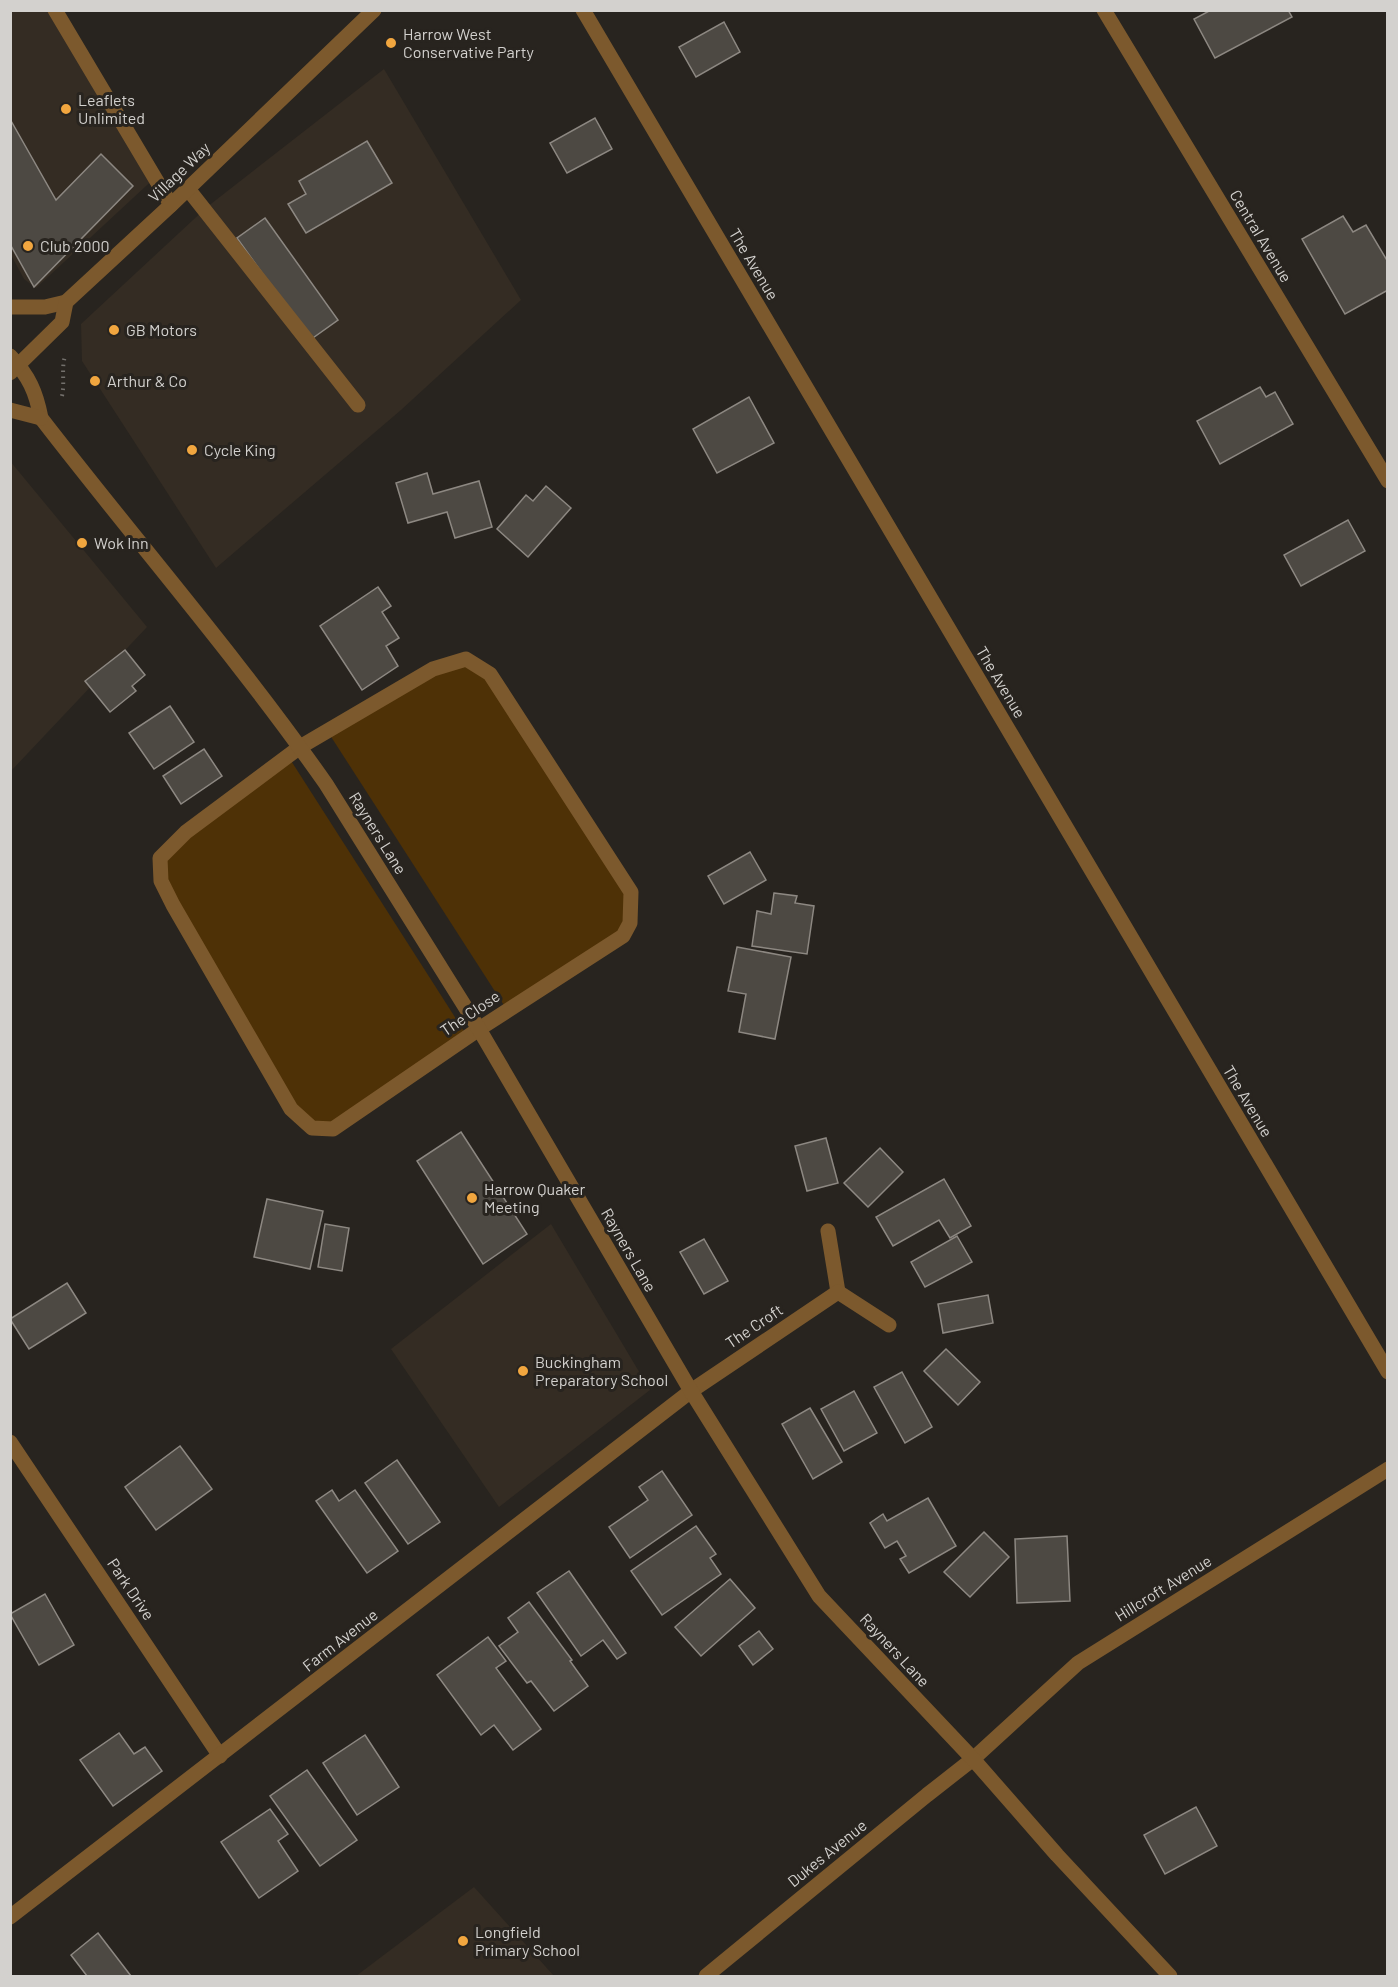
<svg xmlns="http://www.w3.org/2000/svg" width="1398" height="1987" font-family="Barlow,sans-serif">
	<rect width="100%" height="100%" fill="#28241f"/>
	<!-- built -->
	<g fill="#342c23">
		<polygon points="10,11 62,11 160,173 36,288 24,279 11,255"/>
		<polygon points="384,69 521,300 401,410 216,568 82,361 81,324 207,207"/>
		<polygon points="10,461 147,627 11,771 10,771"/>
		<polygon points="551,1224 650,1390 499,1507 391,1349"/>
		<polygon points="474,1887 554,1976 356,1976"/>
	</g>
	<!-- green -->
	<g fill="#4e3106">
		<polygon points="466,659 490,674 631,892 630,923 507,1010 328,732"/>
		<polygon points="288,756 467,1036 333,1129 312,1128 291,1109 173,905 160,858"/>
	</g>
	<!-- building -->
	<g fill="#4d4943" stroke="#8d8882" stroke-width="1.5">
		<polygon points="1211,10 1288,10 1292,17 1215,58 1194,19"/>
		<polygon points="724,22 740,52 696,77 679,47"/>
		<polygon points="595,118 612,149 567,173 550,143"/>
		<polygon points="10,119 56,200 101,154 133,186 34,287 10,244"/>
		<polygon points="367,141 392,183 306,233 288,204 306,194 299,181"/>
		<polygon points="1343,216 1353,232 1366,225 1388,262 1388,290 1345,314 1302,239"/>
		<polygon points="265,218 338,320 310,340 237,238"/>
		<polygon points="1260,387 1266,397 1275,392 1293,424 1220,464 1197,421"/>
		<polygon points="749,397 774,443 717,473 693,429"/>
		<polygon points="427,473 433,494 479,481 492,527 455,538 447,512 408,523 396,483"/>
		<polygon points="546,486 571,508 528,557 497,529 526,495 533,501"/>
		<polygon points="1348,520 1365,551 1301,586 1284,555"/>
		<polygon points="378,587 391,606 382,612 399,638 386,646 398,666 362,690 320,626"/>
		<polygon points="125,650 145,675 132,686 136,691 110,712 85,681"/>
		<polygon points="170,706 194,742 154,769 129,733"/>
		<polygon points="204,749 222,776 181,804 163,776"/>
		<polygon points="750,852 766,880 724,904 708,876"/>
		<polygon points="774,893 797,896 795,903 814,906 807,954 752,946 757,911 771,914"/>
		<polygon points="737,947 791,957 775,1039 739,1032 746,994 728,991"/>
		<polygon points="461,1132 527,1234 483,1264 417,1161"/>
		<polygon points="826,1138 838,1183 807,1191 795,1146"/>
		<polygon points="880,1148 903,1172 868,1207 844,1183"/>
		<polygon points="944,1179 971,1226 950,1238 939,1220 893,1246 876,1217"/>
		<polygon points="267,1199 323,1211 310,1269 254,1257"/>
		<polygon points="325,1224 349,1228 342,1271 318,1267"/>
		<polygon points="957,1236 972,1262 925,1287 911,1262"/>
		<polygon points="704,1239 728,1281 704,1294 680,1252"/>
		<polygon points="67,1283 86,1313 29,1349 10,1319"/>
		<polygon points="988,1295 993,1323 943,1333 938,1304"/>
		<polygon points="946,1349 980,1382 958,1405 924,1371"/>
		<polygon points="902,1372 932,1427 905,1443 874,1387"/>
		<polygon points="854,1391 877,1433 844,1451 821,1409"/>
		<polygon points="810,1408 842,1462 813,1479 782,1424"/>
		<polygon points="180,1446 212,1489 156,1530 125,1487"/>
		<polygon points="397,1460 440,1522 408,1544 365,1483"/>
		<polygon points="662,1471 692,1515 630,1558 609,1527 648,1500 639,1487"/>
		<polygon points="332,1490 339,1501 355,1490 398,1551 367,1573 316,1501"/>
		<polygon points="928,1498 956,1546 909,1573 900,1559 906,1556 897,1541 885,1548 870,1523 883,1514 887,1521"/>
		<polygon points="696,1526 716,1554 710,1558 721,1574 662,1615 631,1571"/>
		<polygon points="984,1532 1009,1557 970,1597 944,1572"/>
		<polygon points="1067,1536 1070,1601 1017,1603 1015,1539"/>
		<polygon points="569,1571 626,1653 617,1659 603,1640 581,1656 537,1593"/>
		<polygon points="730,1579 755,1608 701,1656 675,1627"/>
		<polygon points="45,1594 74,1645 39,1665 10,1614"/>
		<polygon points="529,1602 572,1660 570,1661 588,1686 554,1711 531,1681 527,1683 499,1646 518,1632 508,1618"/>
		<polygon points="759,1631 773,1649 753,1665 739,1646"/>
		<polygon points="488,1637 506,1661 496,1668 541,1729 513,1750 494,1725 481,1735 437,1675"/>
		<polygon points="119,1733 134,1754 145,1747 162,1771 113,1806 80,1760"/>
		<polygon points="365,1735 399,1787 357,1815 323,1763"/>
		<polygon points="307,1770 357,1840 320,1866 270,1796"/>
		<polygon points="1196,1807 1217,1846 1165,1874 1144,1835"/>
		<polygon points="270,1809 288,1834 278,1841 298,1871 259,1898 221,1842"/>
		<polygon points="98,1933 131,1976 87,1976 71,1955"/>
	</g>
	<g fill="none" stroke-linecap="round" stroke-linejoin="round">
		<!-- path -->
		<path stroke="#73706c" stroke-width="4" stroke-dasharray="1.5 4.5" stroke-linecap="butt" d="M62 396C65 382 61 370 65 356"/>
		<!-- service -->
		<g stroke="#7c592d" stroke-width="15">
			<polyline points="55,10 171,205"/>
			<polyline points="188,189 358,405"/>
		</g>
		<!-- minor -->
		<g stroke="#7c592d" stroke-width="15">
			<polyline points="583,10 1388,1372"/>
			<polyline points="1104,10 1388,481"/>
			<polygon points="466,659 490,674 631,892 630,923 623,936 479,1029 333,1129 312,1128 291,1109 173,905 161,881 160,858 186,832 300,747 433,669"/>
			<polyline points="828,1231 838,1292"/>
			<polyline points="10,1442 220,1756"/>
			<polyline points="10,1917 691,1391 838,1292 889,1325"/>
			<polyline points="706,1976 927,1795 973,1759 1078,1663 1388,1469"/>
		</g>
		<!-- tertiary -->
		<g stroke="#7c592d" stroke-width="15">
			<polyline points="10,307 45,307 66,302"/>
			<path d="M10 356C29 376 36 392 41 418 135 540 237 657 326 784L479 1029 691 1391 819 1596 973 1759 1057 1855 1170 1976"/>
			<polyline points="10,373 62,322 66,302 171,205 374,10"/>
			<polyline points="10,410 41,418"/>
		</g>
	</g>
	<!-- markers -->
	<g fill="#f1a63f" stroke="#28241f" stroke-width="2">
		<circle cx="391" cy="43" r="6"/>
		<circle cx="66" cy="109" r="6"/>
		<circle cx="28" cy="246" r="6"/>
		<circle cx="114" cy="330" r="6"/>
		<circle cx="95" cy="381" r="6"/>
		<circle cx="192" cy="450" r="6"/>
		<circle cx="82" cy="543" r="6"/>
		<circle cx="472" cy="1198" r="6"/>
		<circle cx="523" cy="1371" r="6"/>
		<circle cx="463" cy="1941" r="6"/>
	</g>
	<g text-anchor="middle" stroke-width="6" stroke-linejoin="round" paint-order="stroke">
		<!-- poi labels -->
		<g font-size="16" fill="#d3d1ce" stroke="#28241f" text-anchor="start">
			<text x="403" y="40">Harrow West<tspan x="403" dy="18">Conservative Party</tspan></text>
			<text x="78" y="106">Leaflets<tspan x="78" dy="18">Unlimited</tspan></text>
			<text x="40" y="252">Club 2000</text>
			<text x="126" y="336">GB Motors</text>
			<text x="107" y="387">Arthur &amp; Co</text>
			<text x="204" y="456">Cycle King</text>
			<text x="94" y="549">Wok Inn</text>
			<text x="484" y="1195">Harrow Quaker<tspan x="484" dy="18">Meeting</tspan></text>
			<text x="535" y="1368">Buckingham<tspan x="535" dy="18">Preparatory School</tspan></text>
			<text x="475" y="1938">Longfield<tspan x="475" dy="18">Primary School</tspan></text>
		</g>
		<!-- street labels -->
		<g font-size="16" fill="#d3d1ce" stroke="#28241f">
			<text transform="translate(179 172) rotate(-44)" y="6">Village Way</text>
			<text transform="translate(1261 236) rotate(59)" y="6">Central Avenue</text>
			<text transform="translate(754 264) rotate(59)" y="6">The Avenue</text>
			<text transform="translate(1001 682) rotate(59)" y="6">The Avenue</text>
			<text transform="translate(378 833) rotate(58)" y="6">Rayners Lane</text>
			<text transform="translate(470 1013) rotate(-34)" y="6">The Close</text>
			<text transform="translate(1248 1101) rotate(59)" y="6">The Avenue</text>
			<text transform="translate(629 1250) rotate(60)" y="6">Rayners Lane</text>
			<text transform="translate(754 1326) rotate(-34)" y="6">The Croft</text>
			<text transform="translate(1163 1588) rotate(-32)" y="6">Hillcroft Avenue</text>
			<text transform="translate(131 1589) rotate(56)" y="6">Park Drive</text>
			<text transform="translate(340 1640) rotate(-38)" y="6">Farm Avenue</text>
			<text transform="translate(895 1650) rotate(47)" y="6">Rayners Lane</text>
			<text transform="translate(827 1853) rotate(-39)" y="6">Dukes Avenue</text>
		</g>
	</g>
	<!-- border -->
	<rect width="1398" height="1987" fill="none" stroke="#d3d1ce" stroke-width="24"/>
</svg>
